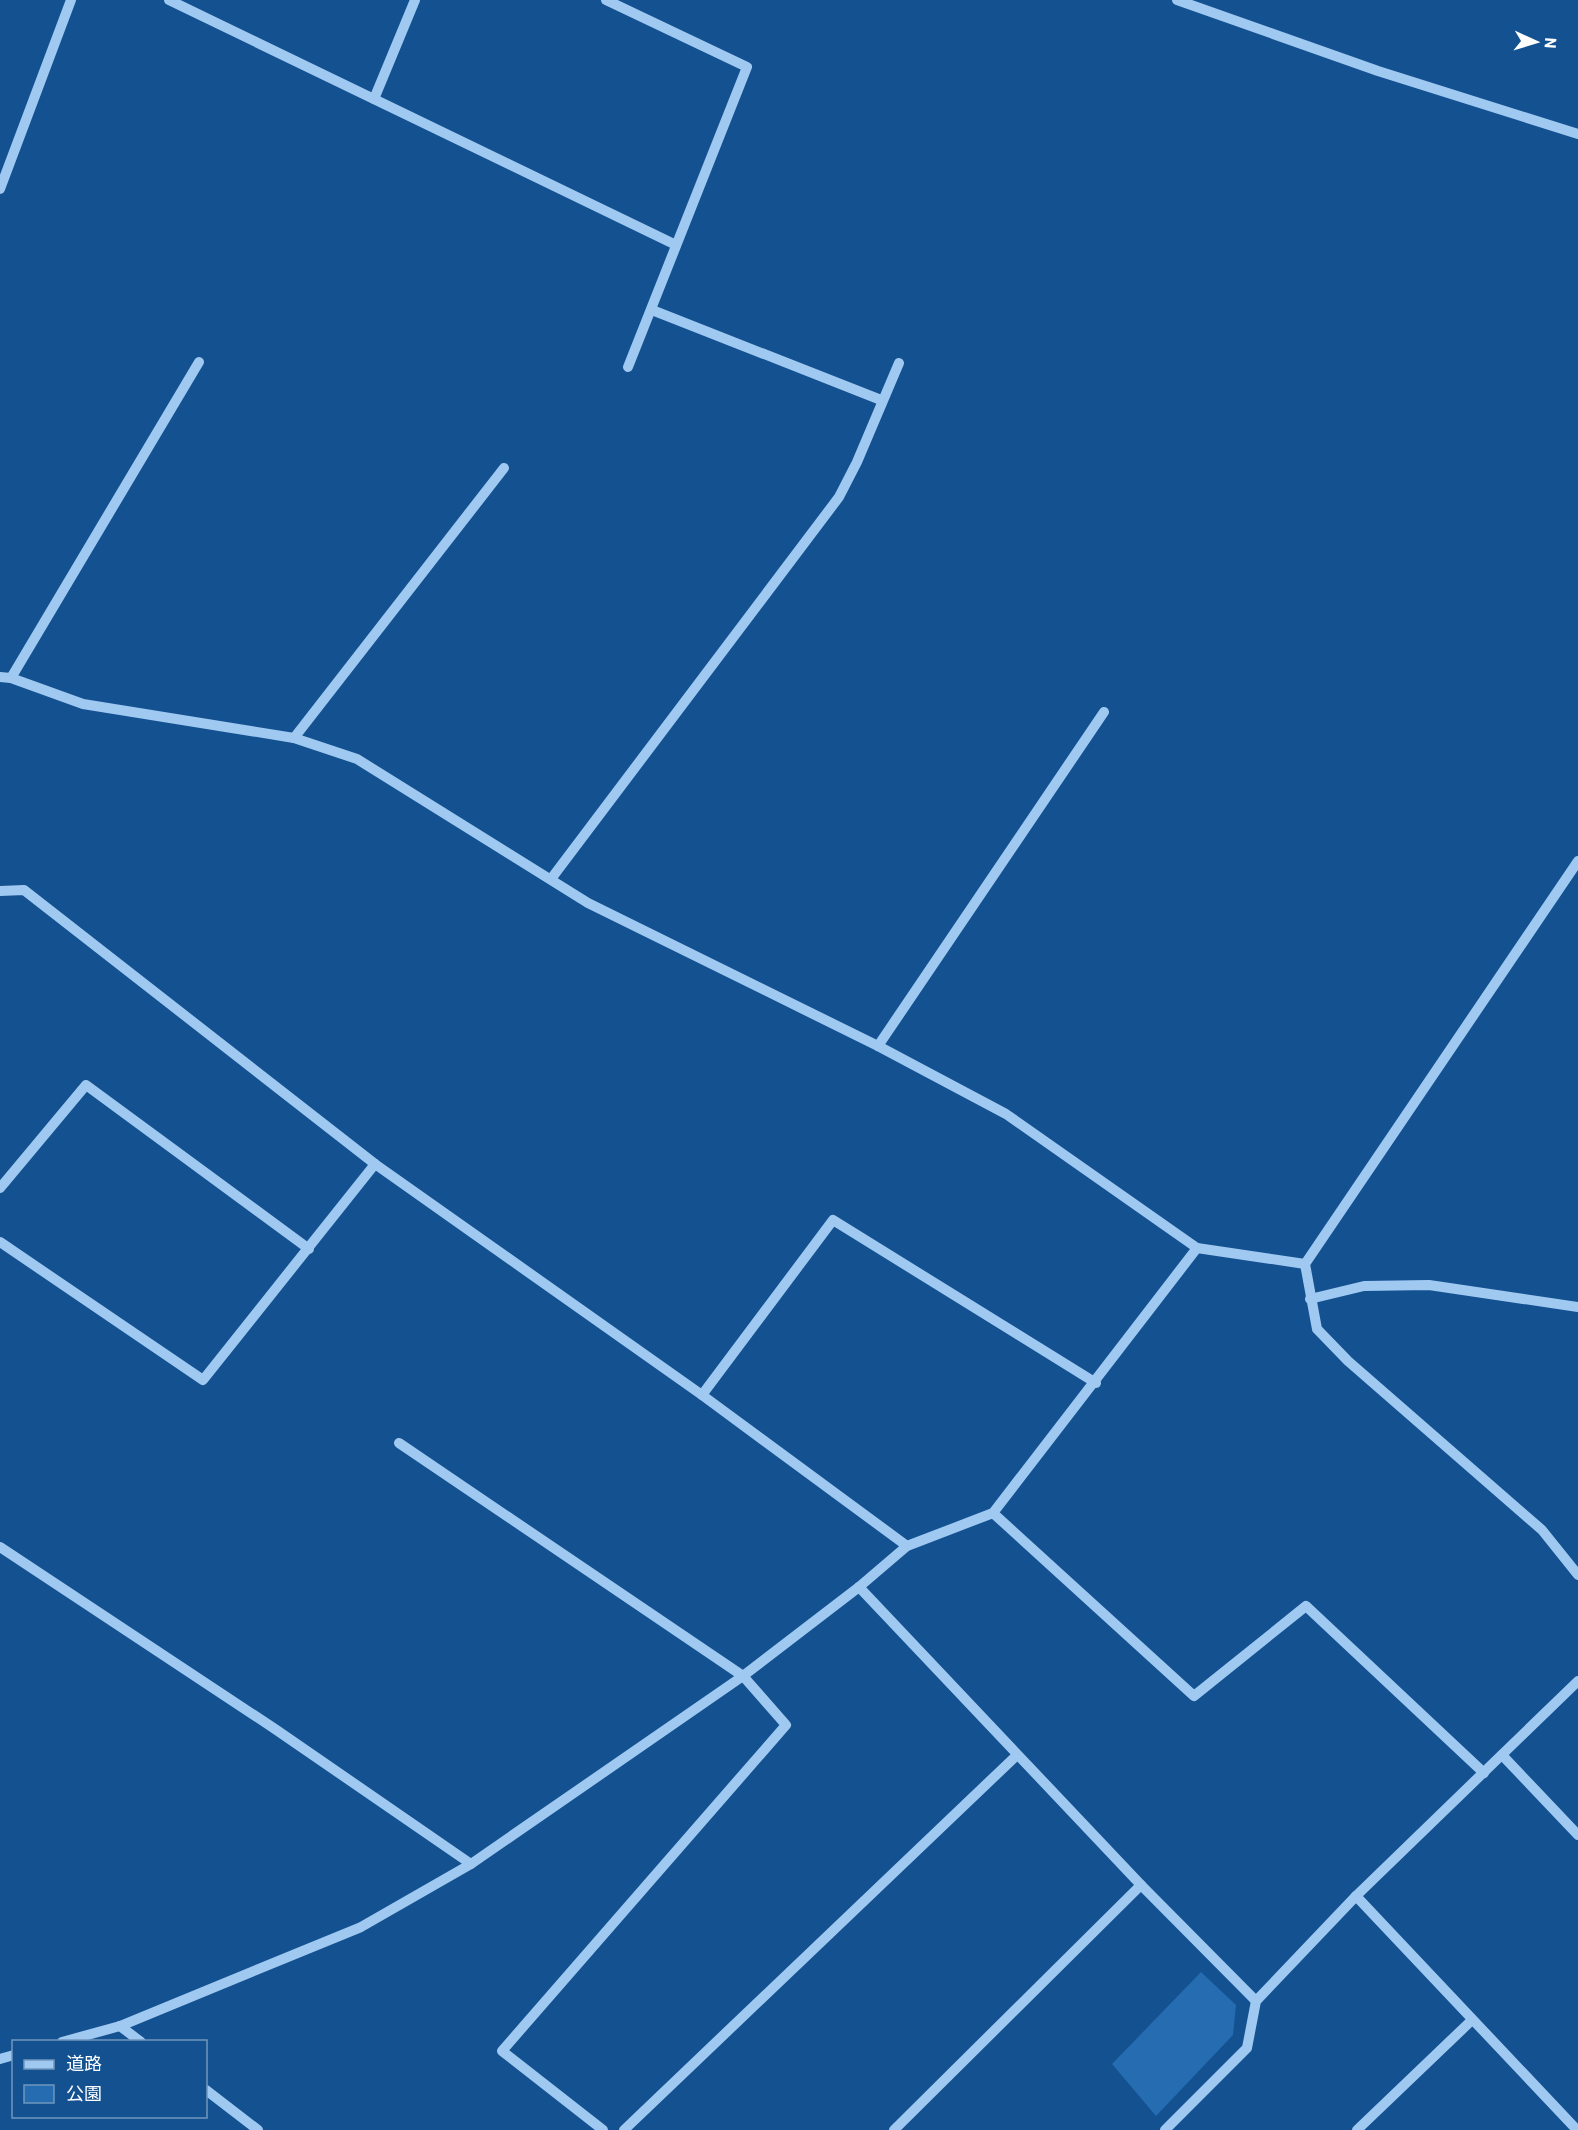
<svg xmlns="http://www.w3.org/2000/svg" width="1578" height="2130" font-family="Barlow,'Noto Sans JP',sans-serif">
	<rect width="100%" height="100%" fill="#135191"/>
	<!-- green -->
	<polygon fill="#256cb0" points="1201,1972 1236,2005 1233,2035 1156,2116 1112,2064"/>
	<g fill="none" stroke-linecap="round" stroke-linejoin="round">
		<!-- minor -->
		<g stroke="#a0c9f1" stroke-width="10">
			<polyline points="169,0 676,245"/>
			<polyline points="606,0 747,67 628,367"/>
			<polyline points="1177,0 1378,71 1578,134"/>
			<polyline points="374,99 415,0"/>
			<polyline points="0,189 71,0"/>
			<polyline points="652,310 881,400"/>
			<polyline points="0,677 11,678 83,704 294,738 357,759 588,903 878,1046 1006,1114 1197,1248 1305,1264"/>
			<polyline points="11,678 199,362"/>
			<polyline points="294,738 504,468"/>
			<polyline points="1578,861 1305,1264 1317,1329 1348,1361 1542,1530 1578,1575"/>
			<polyline points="551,879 839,497 857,462 899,363"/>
			<polyline points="0,891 24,890 375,1164 702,1395 907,1546"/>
			<polyline points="878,1046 1104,712"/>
			<polyline points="0,1188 86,1085 309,1249"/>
			<polyline points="0,1242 203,1380 375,1164"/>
			<polyline points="1310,1299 1364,1286 1429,1285 1578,1307"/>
			<polyline points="702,1395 833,1220 1096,1383"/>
			<polyline points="399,1443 743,1676 786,1725 502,2051 603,2130"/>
			<polyline points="993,1513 1194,1696 1306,1606 1484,1773"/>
			<polyline points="0,1547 275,1729 471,1864"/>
			<polyline points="859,1587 1141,1885 1256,2001"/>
			<polyline points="1502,1755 1578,1835"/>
			<polyline points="1356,1896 1577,2130"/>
			<polyline points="120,2026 141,2042"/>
			<polyline points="62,2042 120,2026 361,1927 471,1864 743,1676 859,1587 907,1546 993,1513 1197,1248"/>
			<polyline points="0,2059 14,2055"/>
			<polyline points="206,2090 258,2130"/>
			<polyline points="624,2130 1017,1755"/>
			<polyline points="894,2130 1141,1885"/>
			<polyline points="1165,2130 1247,2048 1256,2001 1356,1896 1578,1681"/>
			<polyline points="1357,2130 1472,2020"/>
		</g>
	</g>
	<!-- legend -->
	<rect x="12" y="2040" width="195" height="78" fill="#135191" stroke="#7197bd" stroke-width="1.5"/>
	<rect x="24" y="2060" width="30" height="9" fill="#a0c9f1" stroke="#7197bd" stroke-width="1.5"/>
	<text x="66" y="2070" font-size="18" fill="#ffffff">道路</text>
	<rect x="24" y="2085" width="30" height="18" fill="#256cb0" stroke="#7197bd" stroke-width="1.5"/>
	<text x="66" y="2100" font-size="18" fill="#ffffff">公園</text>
	<!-- north arrow -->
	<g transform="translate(1536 42) rotate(94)" stroke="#135191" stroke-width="4.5" paint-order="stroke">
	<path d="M0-4.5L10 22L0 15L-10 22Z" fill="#ffffff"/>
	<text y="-9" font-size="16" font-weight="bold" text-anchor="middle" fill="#ffffff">N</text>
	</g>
</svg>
